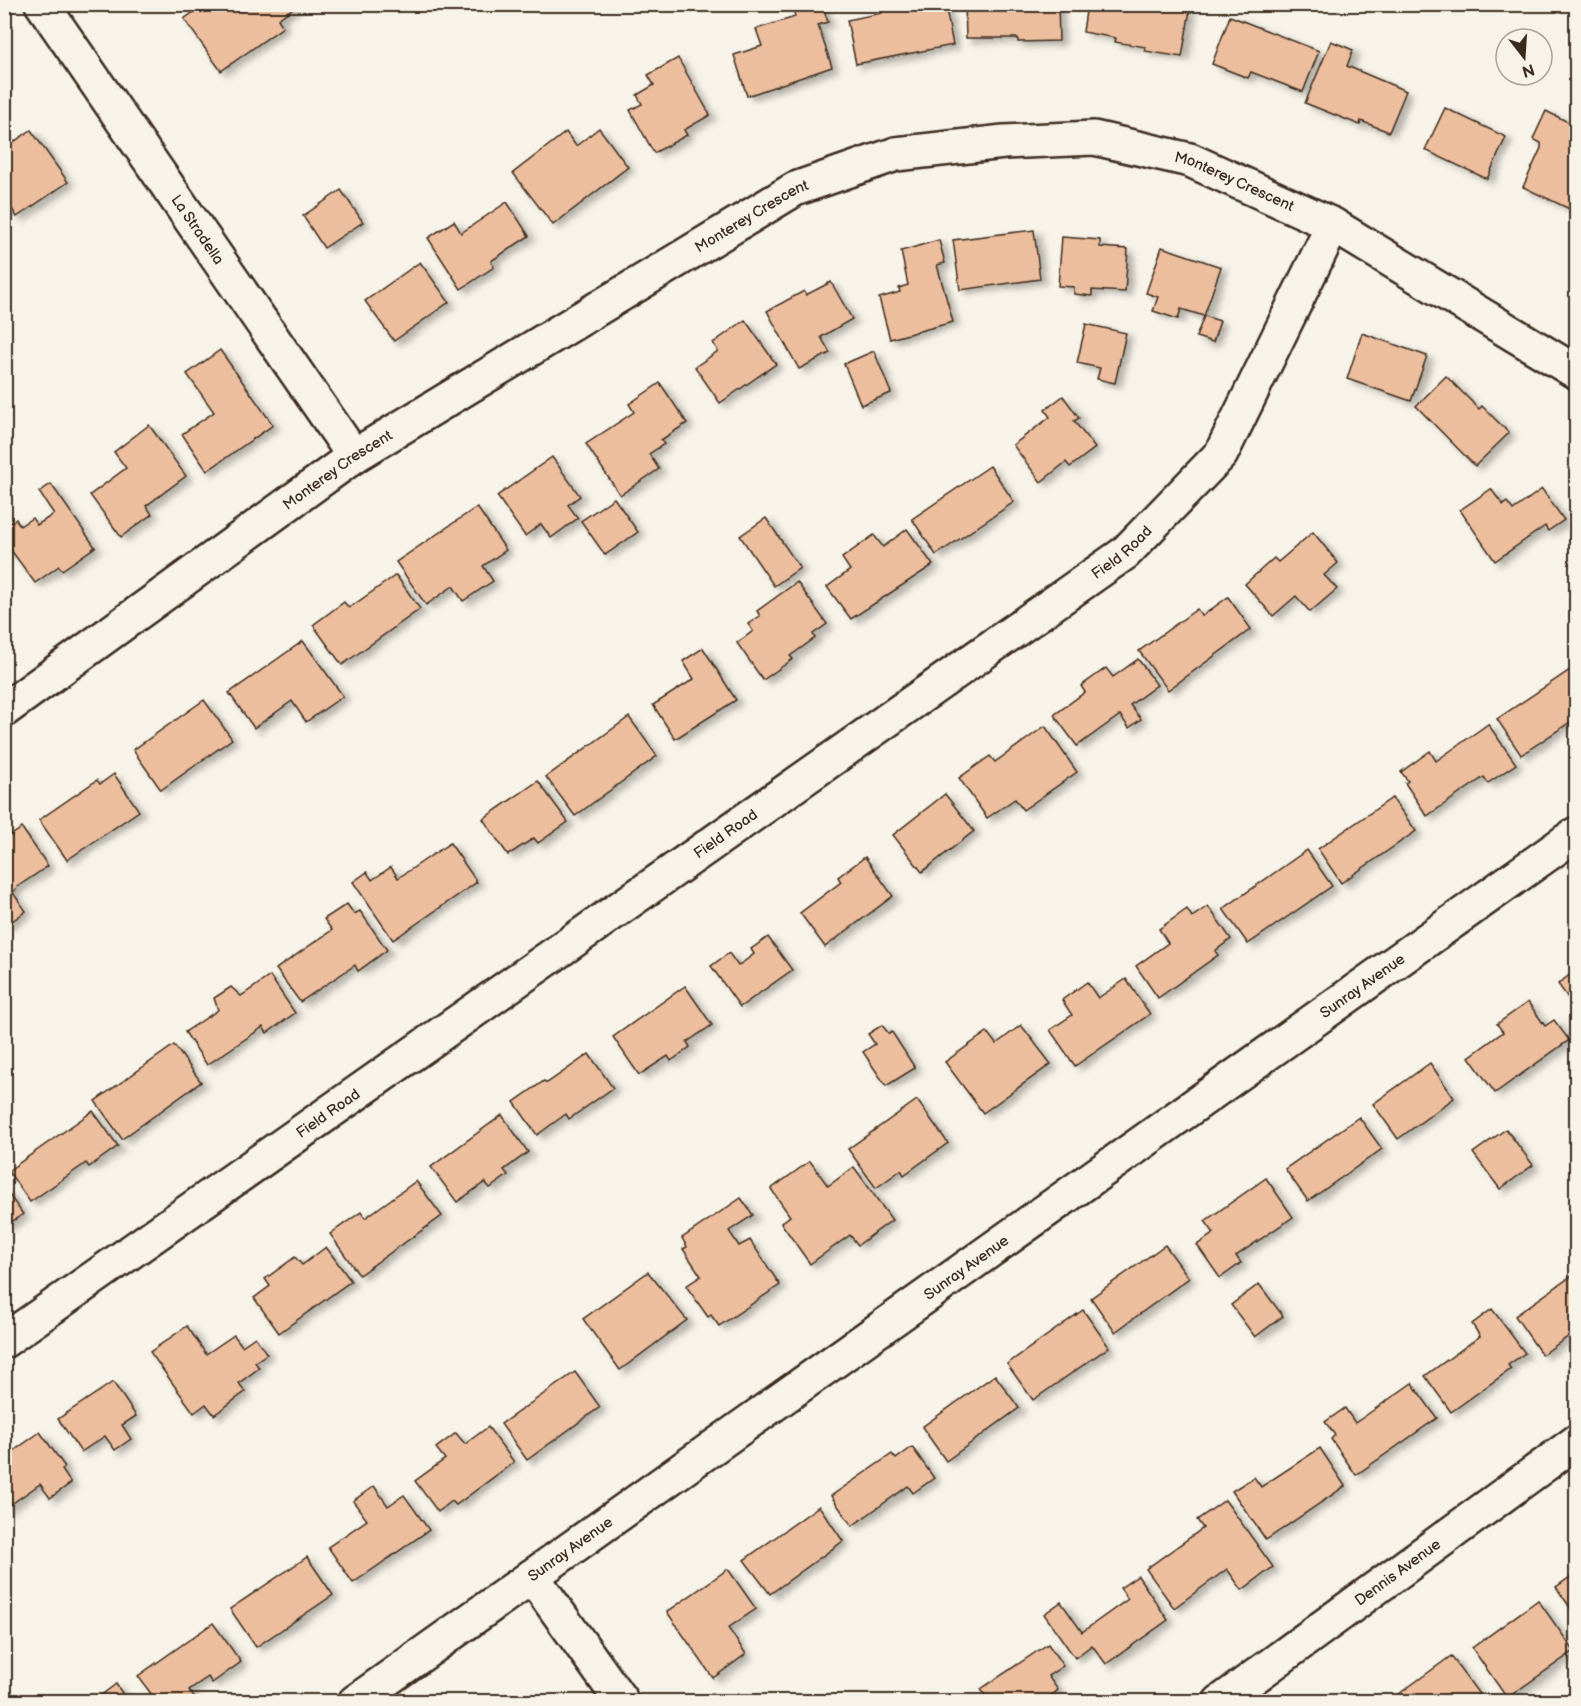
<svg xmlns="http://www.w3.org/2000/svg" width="1581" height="1706" font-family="'Balsamiq Sans',sans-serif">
	<defs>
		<filter id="shadow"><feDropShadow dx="6" dy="4" stdDeviation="3" flood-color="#0004"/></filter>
	</defs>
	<rect width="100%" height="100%" fill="#f7f3e8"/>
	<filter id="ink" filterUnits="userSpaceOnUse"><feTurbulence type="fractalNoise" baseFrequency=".0167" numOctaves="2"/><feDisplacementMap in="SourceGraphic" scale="12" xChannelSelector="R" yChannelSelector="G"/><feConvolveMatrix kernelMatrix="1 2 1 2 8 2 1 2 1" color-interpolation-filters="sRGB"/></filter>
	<g filter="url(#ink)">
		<!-- building -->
		<g fill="#edbe9d" stroke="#3b2a1e" stroke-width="1.5" filter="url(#shadow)">
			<polygon points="205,4 295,4 296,6 278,19 283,27 221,71 184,19"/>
			<polygon points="816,4 822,4 828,22 818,25 832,67 747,96 734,55 762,46 756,29 795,17 794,12"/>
			<polygon points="881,4 945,4 953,45 856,64 847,20 882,13"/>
			<polygon points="965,4 1058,4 1059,41 1018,42 1018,38 966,38"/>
			<polygon points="1087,4 1163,4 1190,10 1182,57 1145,51 1146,47 1115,42 1116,38 1083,32"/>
			<polygon points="1230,16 1319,51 1303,92 1251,72 1248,78 1212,64"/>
			<polygon points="1331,41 1353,50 1347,66 1406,91 1389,132 1361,121 1360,125 1305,103"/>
			<polygon points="678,58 710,115 684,130 687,135 654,153 630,110 642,104 637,95 654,85 648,75"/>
			<polygon points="1445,108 1506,137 1487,179 1425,150"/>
			<polygon points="1546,111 1576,126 1576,212 1523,187 1541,148 1541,143 1533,139"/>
			<polygon points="599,128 628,167 553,225 513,173 566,132 576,146"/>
			<polygon points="31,130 68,182 17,217 12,209 4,214 4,149"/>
			<polygon points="341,190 363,222 324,248 303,216"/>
			<polygon points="507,202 529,236 491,261 494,267 461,289 428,238 454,221 461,233"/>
			<polygon points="1034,230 1040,279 960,290 953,240"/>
			<polygon points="1062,237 1100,240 1100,247 1128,249 1125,292 1092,290 1092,296 1074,294 1074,287 1058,286"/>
			<polygon points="939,240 945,263 937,265 953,322 890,339 879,298 900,292 899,288 908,285 901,251"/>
			<polygon points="1162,247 1221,267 1204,316 1220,321 1213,342 1196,337 1204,316 1181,309 1178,319 1153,311 1158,297 1146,293"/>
			<polygon points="420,262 449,302 394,341 365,301"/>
			<polygon points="831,282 852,319 821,337 830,353 799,369 767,311 804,291 806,295"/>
			<polygon points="745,320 776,364 720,403 695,367 718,351 713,343"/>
			<polygon points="1086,324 1126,333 1115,383 1097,379 1100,368 1077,363"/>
			<polygon points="1362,333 1427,356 1411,401 1347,379"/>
			<polygon points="220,350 273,425 207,471 182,434 214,412 187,374"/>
			<polygon points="874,351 891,393 861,405 844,364"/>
			<polygon points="1446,376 1479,409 1482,406 1509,433 1475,466 1416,406"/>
			<polygon points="660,383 687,423 661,440 664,444 649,454 659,469 620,495 586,444 634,412 629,404"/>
			<polygon points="1063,396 1079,418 1074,421 1095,448 1070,467 1066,462 1041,482 1013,445 1050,417 1045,410"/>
			<polygon points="149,425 186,476 146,506 152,514 121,537 90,495 126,468 114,452"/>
			<polygon points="552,457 580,496 568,505 578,518 551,538 541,524 525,536 497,496"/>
			<polygon points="990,466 1014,502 936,555 912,519"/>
			<polygon points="51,484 95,547 62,570 59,566 35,583 11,550 4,554 4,527 16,519 20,526 32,518 37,525 54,514 39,492"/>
			<polygon points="1491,489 1503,505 1507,502 1513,510 1542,489 1564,520 1548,531 1545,526 1495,561 1460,510"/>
			<polygon points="614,498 638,532 605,555 581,521"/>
			<polygon points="477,507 506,550 483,566 493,581 463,601 453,586 426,605 396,562"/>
			<polygon points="766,518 800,568 774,586 740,536"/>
			<polygon points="907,529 933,565 851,619 827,587 850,570 842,558 874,535 883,547"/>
			<polygon points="1313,532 1338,563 1324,575 1337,589 1310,612 1296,596 1273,616 1245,584 1274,558 1278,562"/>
			<polygon points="396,575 420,609 342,665 313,625 344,602 349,608"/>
			<polygon points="797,582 827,624 813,634 815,638 790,656 793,659 763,680 737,643 753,631 748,624 760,616 757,611"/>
			<polygon points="1228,597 1251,629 1168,690 1139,651 1197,609 1202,616"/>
			<polygon points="303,641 343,696 306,722 292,701 254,728 229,693"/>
			<polygon points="703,648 736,700 675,739 653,705 694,679 683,661"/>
			<polygon points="1138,659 1157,685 1130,705 1141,719 1129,728 1120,715 1077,746 1054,715 1085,692 1081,686 1106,668 1113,677"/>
			<polygon points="1576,666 1576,718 1521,755 1497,719"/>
			<polygon points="204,700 232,739 161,790 133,750"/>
			<polygon points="629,717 657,756 575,816 546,777"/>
			<polygon points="1488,724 1516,764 1488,783 1484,777 1427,816 1405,783 1408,781 1401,772 1430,751 1436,761"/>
			<polygon points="1045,726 1077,772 1023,810 1015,799 987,818 959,778 990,756 995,762"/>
			<polygon points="114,774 139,811 67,860 39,820 97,780 100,784"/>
			<polygon points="538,781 568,822 538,843 534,838 508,855 483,819"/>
			<polygon points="945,794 974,831 922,872 893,835"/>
			<polygon points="1392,798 1416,831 1341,883 1318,849"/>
			<polygon points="22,828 48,866 17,887 13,893 26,911 5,926 4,840"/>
			<polygon points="450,843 477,882 393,940 353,882 367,872 372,880 391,867 398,878"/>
			<polygon points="1307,850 1332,886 1248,944 1223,909"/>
			<polygon points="865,857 893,896 825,947 800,913 841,882 838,877"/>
			<polygon points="347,904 354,914 360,911 387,950 358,971 355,965 300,1002 276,969 332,930 324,919"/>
			<polygon points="1208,906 1231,939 1215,951 1218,955 1158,998 1136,966 1168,943 1159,929 1187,909 1192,917"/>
			<polygon points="768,937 792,970 740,1007 711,966 729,953 738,966 754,954 751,949"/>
			<polygon points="1576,970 1576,1009 1558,984"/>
			<polygon points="270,976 295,1013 267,1033 263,1027 207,1065 185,1032 218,1010 214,998 231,987 241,996"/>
			<polygon points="1126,979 1150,1014 1075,1066 1050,1030 1072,1015 1062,1000 1087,982 1098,998"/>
			<polygon points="685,986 712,1025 687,1042 690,1047 671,1061 668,1056 639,1075 613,1037"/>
			<polygon points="1528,1002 1545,1026 1554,1020 1569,1040 1495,1093 1469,1057 1503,1032 1497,1024"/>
			<polygon points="882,1025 889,1034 892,1032 915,1068 886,1086 863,1052 875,1044 868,1034"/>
			<polygon points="1021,1025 1051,1064 983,1113 945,1062 987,1032 996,1044"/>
			<polygon points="174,1045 201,1082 122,1139 95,1101"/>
			<polygon points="589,1054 613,1088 569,1119 566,1114 537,1135 514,1102 544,1081 547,1083"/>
			<polygon points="1430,1063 1454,1098 1398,1139 1373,1104"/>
			<polygon points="917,1100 948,1143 904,1175 901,1170 876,1188 848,1149"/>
			<polygon points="93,1111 118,1146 89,1167 86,1163 30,1202 8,1171"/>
			<polygon points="502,1115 528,1152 504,1170 508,1175 490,1188 485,1182 457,1202 431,1167"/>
			<polygon points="1359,1117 1382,1149 1308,1201 1285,1169"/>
			<polygon points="1506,1129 1533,1165 1500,1189 1473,1153"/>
			<polygon points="810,1161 828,1186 854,1167 892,1220 858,1245 850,1235 810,1264 781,1223 790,1216 771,1189"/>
			<polygon points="1266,1178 1293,1217 1236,1256 1241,1263 1220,1278 1197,1245 1214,1233 1205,1221"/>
			<polygon points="416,1181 442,1216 359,1275 330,1234 361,1212 365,1218"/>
			<polygon points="4,1188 23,1214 4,1227"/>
			<polygon points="741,1198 753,1215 729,1231 739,1246 750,1240 780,1285 719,1326 711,1315 708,1317 686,1286 701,1276 683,1249 687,1247 682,1238"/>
			<polygon points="1165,1245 1189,1278 1115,1332 1091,1298"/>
			<polygon points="326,1247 351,1281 279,1333 254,1298 270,1286 265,1279 295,1257 302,1265"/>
			<polygon points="648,1272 687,1320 620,1370 583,1319"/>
			<polygon points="1576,1273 1576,1331 1542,1355 1515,1316"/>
			<polygon points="1259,1284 1283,1316 1255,1337 1231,1305"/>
			<polygon points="1492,1309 1525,1353 1508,1365 1511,1369 1451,1412 1425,1376 1480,1336 1472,1324"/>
			<polygon points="1083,1310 1109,1347 1033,1400 1007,1364"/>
			<polygon points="187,1326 206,1354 234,1335 242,1346 255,1337 267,1354 255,1362 259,1368 239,1383 245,1392 214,1415 206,1404 194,1413 150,1352"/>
			<polygon points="575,1372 600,1407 527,1460 501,1424"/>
			<polygon points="995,1375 1019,1408 946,1461 922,1427"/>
			<polygon points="113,1382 136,1416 122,1425 131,1439 115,1450 105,1436 81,1452 58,1419"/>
			<polygon points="1412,1383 1437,1418 1356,1475 1331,1439 1335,1435 1325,1422 1345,1408 1355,1423"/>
			<polygon points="488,1427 514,1462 456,1505 452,1501 438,1512 415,1481 445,1459 436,1448 456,1433 465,1444"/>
			<polygon points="40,1432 65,1467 62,1470 71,1483 50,1498 40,1484 4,1509 4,1458"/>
			<polygon points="912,1447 934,1478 913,1493 908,1486 852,1526 831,1496 892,1454 896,1459"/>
			<polygon points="1320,1448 1345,1486 1266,1540 1232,1491 1254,1477 1261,1487"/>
			<polygon points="374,1486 388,1506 404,1495 429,1530 353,1583 328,1547 367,1520 353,1501"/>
			<polygon points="1225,1500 1273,1567 1242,1590 1227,1569 1174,1608 1146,1569 1203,1528 1197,1520"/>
			<polygon points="819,1506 843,1541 770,1594 744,1560"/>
			<polygon points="307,1557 333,1595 256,1647 230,1609"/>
			<polygon points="728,1569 756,1609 728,1628 746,1654 713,1678 667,1612"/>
			<polygon points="1576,1573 1576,1616 1556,1587"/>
			<polygon points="1138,1576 1168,1620 1106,1664 1092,1645 1075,1658 1044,1614 1061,1602 1082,1632 1128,1599 1120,1588"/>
			<polygon points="1538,1600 1574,1651 1507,1698 1472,1648"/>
			<polygon points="213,1623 241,1662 212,1683 208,1677 189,1690 197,1702 157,1702 138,1676"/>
			<polygon points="1048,1644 1063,1666 1048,1676 1058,1690 1043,1702 989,1702 981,1689"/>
			<polygon points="1451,1656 1479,1694 1469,1702 1394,1702 1398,1698 1396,1696"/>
			<polygon points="116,1684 128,1702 92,1702"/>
		</g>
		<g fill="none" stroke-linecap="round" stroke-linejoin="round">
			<!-- minor casing -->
			<g stroke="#3b2a1e" stroke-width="38">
				<g id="minor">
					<path id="s1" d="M42 4 354 456"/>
					<path id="s2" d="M4 710 354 456 795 189 896 154 1004 142 1094 138 1190 160 1333 225 1576 372"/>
					<path id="s3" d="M4 1341 1125 553 1221 454 1333 225"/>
					<path id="s4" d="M1220 1702 1576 1442"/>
				</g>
			</g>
			<!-- tertiary casing -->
			<g stroke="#3b2a1e" stroke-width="38">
				<g id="tertiary">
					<polyline points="532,1576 622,1702"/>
					<path id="s5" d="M355 1702 1576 834"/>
				</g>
			</g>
			<!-- minor -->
			<use href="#minor" stroke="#f7f3e8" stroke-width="33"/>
			<!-- tertiary -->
			<use href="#tertiary" stroke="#f7f3e8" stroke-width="33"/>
		</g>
	</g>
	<g text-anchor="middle" stroke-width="5" stroke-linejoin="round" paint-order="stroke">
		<!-- street labels -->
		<g font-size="15" fill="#3b2a1e" stroke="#f7f3e8">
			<text dy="5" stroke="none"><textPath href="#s2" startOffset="1401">Monterey Crescent</textPath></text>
			<text dy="5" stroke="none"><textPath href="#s2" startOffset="897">Monterey Crescent</textPath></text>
			<text dy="5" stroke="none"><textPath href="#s1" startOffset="274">La Stradella</textPath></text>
			<text dy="5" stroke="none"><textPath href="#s2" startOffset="411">Monterey Crescent</textPath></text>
			<text dy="5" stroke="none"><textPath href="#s3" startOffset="1368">Field Road</textPath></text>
			<text dy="5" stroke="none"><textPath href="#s3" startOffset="882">Field Road</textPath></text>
			<text dy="5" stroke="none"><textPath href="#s5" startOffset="1236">Sunray Avenue</textPath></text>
			<text dy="5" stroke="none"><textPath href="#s3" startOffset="396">Field Road</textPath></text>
			<text dy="5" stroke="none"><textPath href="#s5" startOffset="750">Sunray Avenue</textPath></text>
			<text dy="5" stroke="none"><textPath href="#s5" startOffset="264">Sunray Avenue</textPath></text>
			<text dy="5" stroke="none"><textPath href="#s4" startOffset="220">Dennis Avenue</textPath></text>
		</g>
	</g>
	<!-- margin -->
	<rect width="1581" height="1706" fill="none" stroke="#f7f3e8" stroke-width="24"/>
	<rect x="12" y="12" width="1557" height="1682" fill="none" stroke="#3b2a1e" stroke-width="2" filter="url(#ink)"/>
	<!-- north arrow -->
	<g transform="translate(1524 57) rotate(163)"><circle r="28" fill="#f7f3e8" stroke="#aca397" stroke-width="1.5"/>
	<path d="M0-4.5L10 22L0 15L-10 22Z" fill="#3b2a1e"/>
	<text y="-9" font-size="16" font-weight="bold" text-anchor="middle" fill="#3b2a1e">N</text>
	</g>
</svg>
